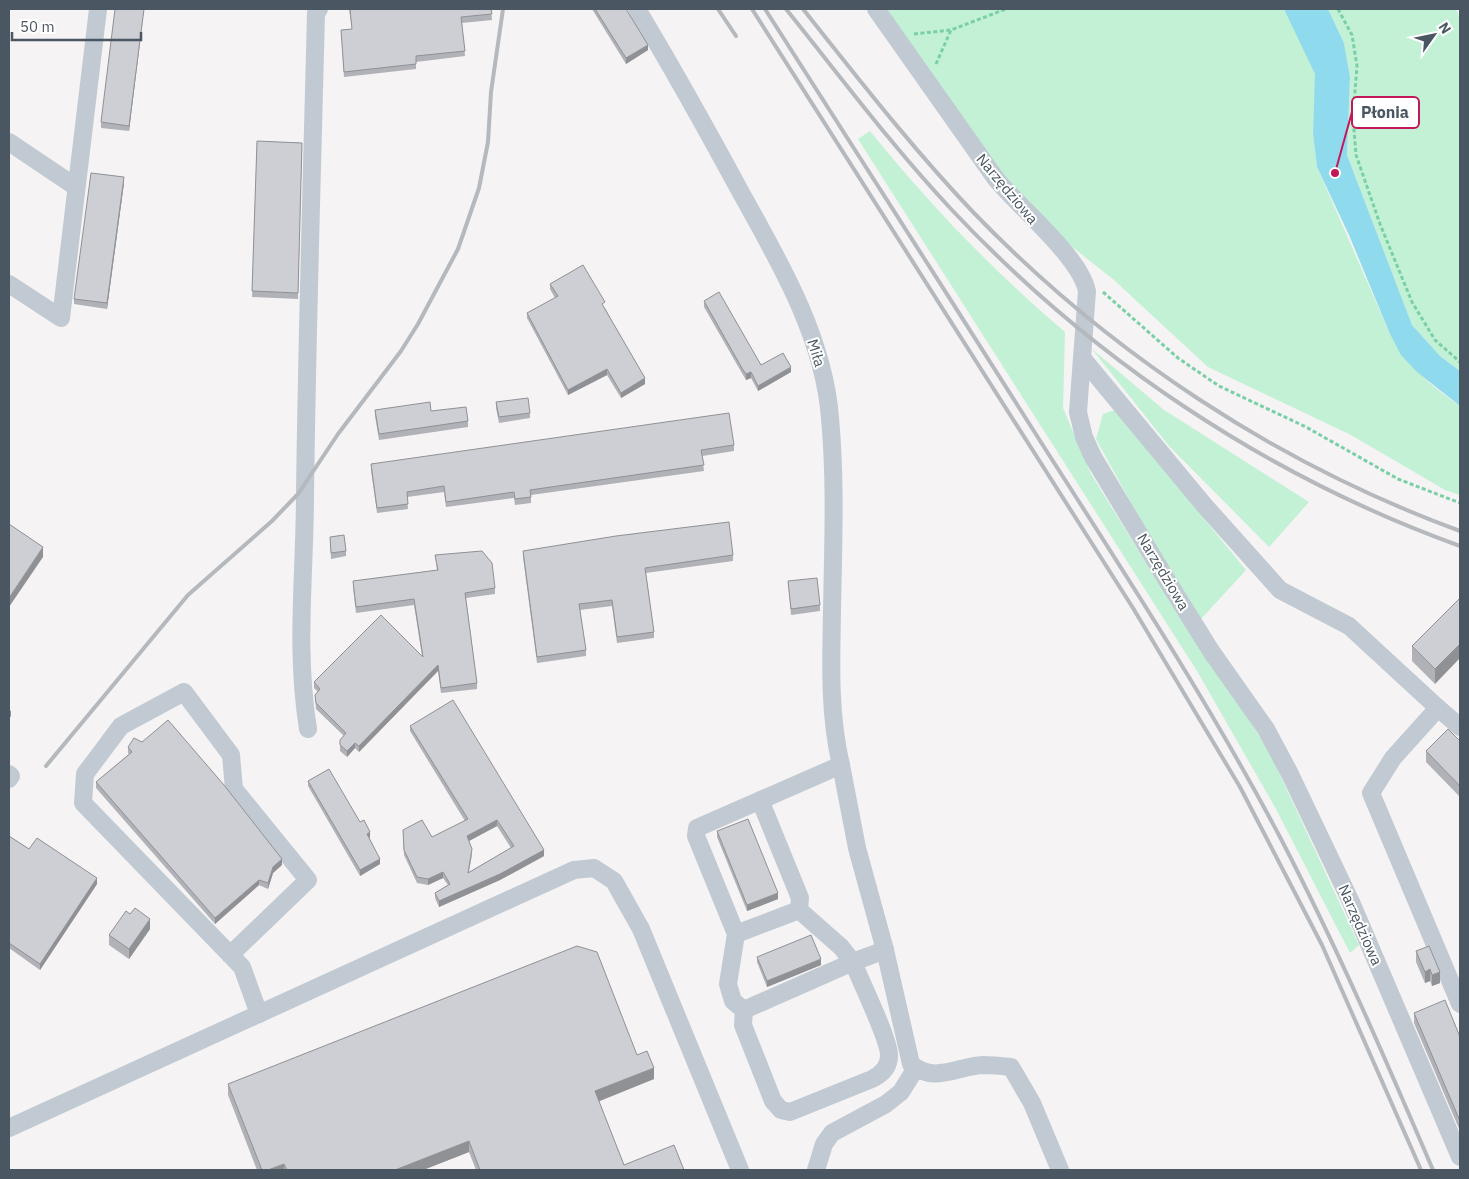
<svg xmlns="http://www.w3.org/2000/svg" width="1469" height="1179" font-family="'IBM Plex Sans',sans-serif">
	<rect width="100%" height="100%" fill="#f5f3f3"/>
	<!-- green -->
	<g fill="#c3f1d5">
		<path d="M886 9H1284L1317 71 1313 134 1317 167 1390 334C1407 366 1431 386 1460 406V495L1445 490 1351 435 1208 367 1114 280 1066 242 998 169Z"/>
		<polygon points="1328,9 1456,9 1460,19 1460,371 1440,356 1412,325 1347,155 1350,77 1344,43"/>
		<path d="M870 131C929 204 993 271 1065 332L1063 408 1091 474 1167 597 1268 749 1359 945 1350 953 1276 809 1197 671 858 139Z"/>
		<polygon points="1092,349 1164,410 1309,502 1269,547 1169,446"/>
		<polygon points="1115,410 1246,570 1201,619 1140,519 1096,439 1103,414"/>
	</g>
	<!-- water -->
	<polygon fill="#90daee" points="1284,9 1328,9 1344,43 1350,77 1347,155 1412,325 1440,356 1460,371 1460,406 1417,372 1401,355 1390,334 1349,235 1317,167 1313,134 1315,74"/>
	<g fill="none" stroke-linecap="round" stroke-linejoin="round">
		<!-- path -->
		<g stroke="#7ad0a6" stroke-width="3" stroke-dasharray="4 2.5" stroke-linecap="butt">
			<polyline points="1338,9 1352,35 1357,66 1353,117 1356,155 1380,224 1412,302 1435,340 1460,362"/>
			<polyline points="914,34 951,30 1006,9"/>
			<polyline points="936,64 951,30"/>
			<polyline points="1103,292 1178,358 1219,386 1306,427 1398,479 1460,503"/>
		</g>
		<!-- minor -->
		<g stroke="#c1cad2" stroke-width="18">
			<path d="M637 9C673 69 707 130 740 191 779 261 824 337 830 418 836 483 833 548 832 612 831 663 829 715 841 765L697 828 696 836 736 934 728 984 733 1001 744 1010 853 962 841 947 799 910 800 898 760 800"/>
			<path d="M876 9 996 179C1020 208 1080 257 1087 291L1078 412 1084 437 1093 457 1168 582 1211 651 1266 729 1290 774 1351 902 1460 1157"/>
			<polyline points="9,142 76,187"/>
			<polyline points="9,284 61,318 98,9"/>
			<polyline points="1083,359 1204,505 1280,590 1349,626 1438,708"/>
			<polyline points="1460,727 1438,708 1393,758 1371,793 1460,1004"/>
			<path d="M308 729C295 648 305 575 305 494 307 334 312 174 316 13L319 9"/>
			<path d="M841 765 857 848 885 950 911 1064C933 1084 958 1066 983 1065 992 1065 1002 1066 1011 1067L1032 1103 1060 1170"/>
			<polyline points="9,774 11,776 9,779"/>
			<polyline points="736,934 799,910"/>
			<polyline points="230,955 308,880 234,789 231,755 184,692 121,726 85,774 83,803 242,967 259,1014"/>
			<path d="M744 1010 743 1025 773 1101 781 1110 790 1112 872 1079C882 1074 889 1067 889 1056 890 1041 860 980 853 962L885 950"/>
			<polyline points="9,1128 574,870 594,868 614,881 641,929 740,1170"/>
			<polyline points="816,1170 824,1144 832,1133 886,1104 901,1092 916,1068"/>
		</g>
		<!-- rail -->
		<g stroke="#b5b8bd" stroke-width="4">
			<polyline points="718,9 736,36"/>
			<polyline points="752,9 1133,608 1240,787 1322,945 1421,1170"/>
			<path d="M765 9C861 159 956 308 1051 458 1131 583 1212 708 1281 839 1337 947 1385 1058 1433 1170"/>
			<path d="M786 9C840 76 892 146 951 209 1092 359 1266 476 1460 546"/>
			<path d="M803 9C858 78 912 148 973 212 1109 353 1277 464 1460 531"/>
			<polyline points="46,766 188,595 272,521 298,494 338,434 401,351 418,324 458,249 479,188 488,142 491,92 503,9"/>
		</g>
	</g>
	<!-- wall -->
	<g fill="#b0b2b7" fill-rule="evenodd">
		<polygon points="144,9 129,131 101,128 101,122"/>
		<polygon points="349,9 491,9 492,20 462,23 465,56 416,62 416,69 344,77 341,30 352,29"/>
		<polygon points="592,9 626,9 648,50 626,64"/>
		<polygon points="257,141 302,143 298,299 252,297"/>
		<polygon points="124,183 107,309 74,304 74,299"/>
		<polygon points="550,284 605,308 645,384 621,398 607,375 568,395 527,318 527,313 555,298 550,289"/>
		<polygon points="704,301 761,365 791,372 758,391 751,378 746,380 743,375 704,307"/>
		<polygon points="496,402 530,413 530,418 499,423 496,408"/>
		<polygon points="375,410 431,411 468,421 468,427 379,440 375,416"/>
		<polygon points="734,445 734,451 702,456 704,471 531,495 531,503 515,505 514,498 446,507 444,492 407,497 408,509 377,513 371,470 371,464"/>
		<polygon points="330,537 346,551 346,556 331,559"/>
		<polygon points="523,551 733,555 733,561 646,573 654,632 654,638 617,643 612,606 580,610 586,650 586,656 537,663 523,557"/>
		<polygon points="435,555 495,588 495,594 466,598 477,683 477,689 441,693 438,671 359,752 355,748 347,757 340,751 340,740 344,736 316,709 315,695 318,692 314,688 314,682 422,656 414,605 356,613 353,587 353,581 437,570"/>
		<polygon points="788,581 820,605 820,611 791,615"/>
		<polygon points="1460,598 1435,684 1412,661 1412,646"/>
		<path d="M410 726 544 856 500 880 439 907 435 898V893L448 885 443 878 428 885 417 883 404 855 403 830 432 837 465 821 410 731ZM497 826 511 848 469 872 472 855 469 841Z"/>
		<polygon points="1460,741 1460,797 1426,762 1426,751"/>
		<polygon points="128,747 282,865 273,873 268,889 259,885 215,924 96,788 96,782 129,754 128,753"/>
		<polygon points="308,781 370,837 369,838 380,864 360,876 308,786"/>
		<polygon points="717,831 778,899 747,911 717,837"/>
		<polygon points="9,836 29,849 97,884 40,970 9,948"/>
		<polygon points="130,914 150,929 129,959 109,945 109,935"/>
		<polygon points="1416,951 1440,983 1432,986 1430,981 1425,983 1416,962"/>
		<polygon points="757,957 821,965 767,987 757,962"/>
		<polygon points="1414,1013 1460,1037 1460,1131 1414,1023"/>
		<polygon points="637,1055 654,1079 598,1101 624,1165 684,1170 476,1170 469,1152 423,1170 257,1170 228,1095 228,1084"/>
	</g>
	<!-- shaded-wall -->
	<g fill="#909195">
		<polygon points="144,9 129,131 129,126"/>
		<polygon points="648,45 648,50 626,64 626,58"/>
		<polygon points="124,177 124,183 107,309 107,303"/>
		<polygon points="791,367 791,372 758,391 758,386"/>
		<polygon points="607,369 607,375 568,395 568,390"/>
		<polygon points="751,372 751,378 746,380 746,374"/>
		<polygon points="645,378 645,384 621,398 621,393"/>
		<polygon points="43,547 43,557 9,607 9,598"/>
		<polygon points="1460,644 1460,658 1435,684 1435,669"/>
		<polygon points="438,665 438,671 359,752 359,746"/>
		<polygon points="11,710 11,716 9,719 9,713"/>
		<polygon points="355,743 355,748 347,757 347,751"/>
		<polygon points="497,820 497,826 467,842 467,836"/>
		<polygon points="370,832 370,837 367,840 367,834"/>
		<polygon points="544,850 544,856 500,880 439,907 439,901"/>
		<polygon points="282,859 282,865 273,873 268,889 268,883 273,867"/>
		<polygon points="380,859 380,864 360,876 360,870"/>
		<polygon points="443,872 443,878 428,885 428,879"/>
		<polygon points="97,878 97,884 40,970 40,964"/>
		<polygon points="259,880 259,885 215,924 215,918"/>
		<polygon points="778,893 778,899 747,911 747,905"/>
		<polygon points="150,919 150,929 129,959 129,949"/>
		<polygon points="821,959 821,965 767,987 767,981"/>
		<polygon points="1430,969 1430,981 1425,983 1425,972"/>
		<polygon points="1440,972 1440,983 1432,986 1432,975"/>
		<polygon points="654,1068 654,1079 595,1103 595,1091"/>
		<polygon points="469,1141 469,1152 423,1170 395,1170"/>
		<polygon points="284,1164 284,1170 268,1170"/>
	</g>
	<!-- building -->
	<g fill="#cdcfd5" stroke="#909195" fill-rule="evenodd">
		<polygon points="115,9 144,9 129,126 101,122"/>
		<polygon points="350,9 491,9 492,14 461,17 465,51 416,56 416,64 344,72 341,30 352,29"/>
		<polygon points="595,9 626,9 648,45 626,58"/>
		<polygon points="257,141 302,143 298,293 252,291"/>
		<polygon points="91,173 124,177 107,303 74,299"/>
		<polygon points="583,265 605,302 602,304 645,378 621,393 607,369 568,390 527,313 558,296 550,284"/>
		<polygon points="719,292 761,365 783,353 791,367 758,386 751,372 746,374 743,370 704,301"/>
		<polygon points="528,398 530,413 499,417 496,402"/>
		<polygon points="430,402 431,411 466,407 468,421 379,434 375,410"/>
		<polygon points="729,413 734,445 701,450 704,465 530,490 531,497 515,499 514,492 446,502 444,486 407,492 408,504 377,508 371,464"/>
		<polygon points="729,522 733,555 645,568 654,632 617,637 612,600 579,604 586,650 537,657 523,551 616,536"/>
		<polygon points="9,524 43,547 9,598"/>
		<polygon points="344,535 346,551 331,553 330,537"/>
		<polygon points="482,551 492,563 495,588 465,593 477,683 441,688 438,665 359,746 355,743 347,751 340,745 340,740 346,733 316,703 315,695 320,689 314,682 381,615 423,657 414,599 356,607 353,581 438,570 435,555"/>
		<polygon points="817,578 820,605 791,609 788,581"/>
		<polygon points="1460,598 1460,644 1435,669 1412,646"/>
		<path d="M453 700 544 850 500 874 439 901 435 893 450 884 443 872 428 879 417 877 404 850 403 830 422 820 432 837 468 819 410 726ZM497 820 514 846 468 873 472 849 467 836Z"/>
		<polygon points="168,720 224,785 282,859 273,867 268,883 259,880 215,918 96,782 132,752 128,747 134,738 142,742"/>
		<polygon points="1448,729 1460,741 1460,786 1426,751"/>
		<polygon points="329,769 360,822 364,820 370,832 367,834 380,859 360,870 308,781"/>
		<polygon points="748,819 778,893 747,905 717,831"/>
		<polygon points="9,836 29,849 37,838 97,878 40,964 9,943"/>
		<polygon points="135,908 150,919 129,949 109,935 126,911 130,914"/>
		<polygon points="811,935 821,959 767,981 757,957"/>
		<polygon points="577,946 597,952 637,1055 647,1051 654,1068 595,1091 624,1165 674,1145 684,1170 480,1170 469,1141 395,1170 287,1170 284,1164 268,1170 262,1170 228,1084"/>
		<polygon points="1429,946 1440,972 1432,975 1430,969 1425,972 1416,951"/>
		<polygon points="1445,1000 1460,1037 1460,1121 1414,1013"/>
	</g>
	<g text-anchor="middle" stroke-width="4" stroke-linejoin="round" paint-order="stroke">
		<!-- street labels -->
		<g font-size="15" fill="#4a5661" stroke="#fff">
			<text transform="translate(1007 189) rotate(50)" y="5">Narzędziowa</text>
			<text transform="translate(816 353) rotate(73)" y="5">Miła</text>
			<text transform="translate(1163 572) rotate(59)" y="5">Narzędziowa</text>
			<text transform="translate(1360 925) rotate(66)" y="5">Narzędziowa</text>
		</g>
	</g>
	<!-- callouts -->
	<path fill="none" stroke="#c2185b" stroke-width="2" d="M1335 173L1352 112"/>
	<circle fill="#c2185b" stroke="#fff" stroke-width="2" cx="1335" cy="173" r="5"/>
	<rect fill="#fff" stroke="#c2185b" stroke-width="2" x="1352" y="97" width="67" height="31" rx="5"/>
	<g font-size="16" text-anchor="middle" font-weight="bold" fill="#4a5661">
		<text x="1385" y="118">Płonia</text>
	</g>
	<!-- border -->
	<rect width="1469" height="1179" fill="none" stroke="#4a5661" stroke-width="20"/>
	<!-- north arrow -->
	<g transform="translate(1434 35) rotate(57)" stroke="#ffffff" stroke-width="4" paint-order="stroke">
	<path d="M0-4L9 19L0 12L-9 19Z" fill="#4a5661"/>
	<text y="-8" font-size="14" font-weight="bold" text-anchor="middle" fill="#4a5661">N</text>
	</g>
	<!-- scale -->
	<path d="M12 32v8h129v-8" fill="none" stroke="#4a5661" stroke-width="2.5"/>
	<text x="20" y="32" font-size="15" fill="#4a5661" stroke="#ffffff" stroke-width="4" paint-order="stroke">50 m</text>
</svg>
